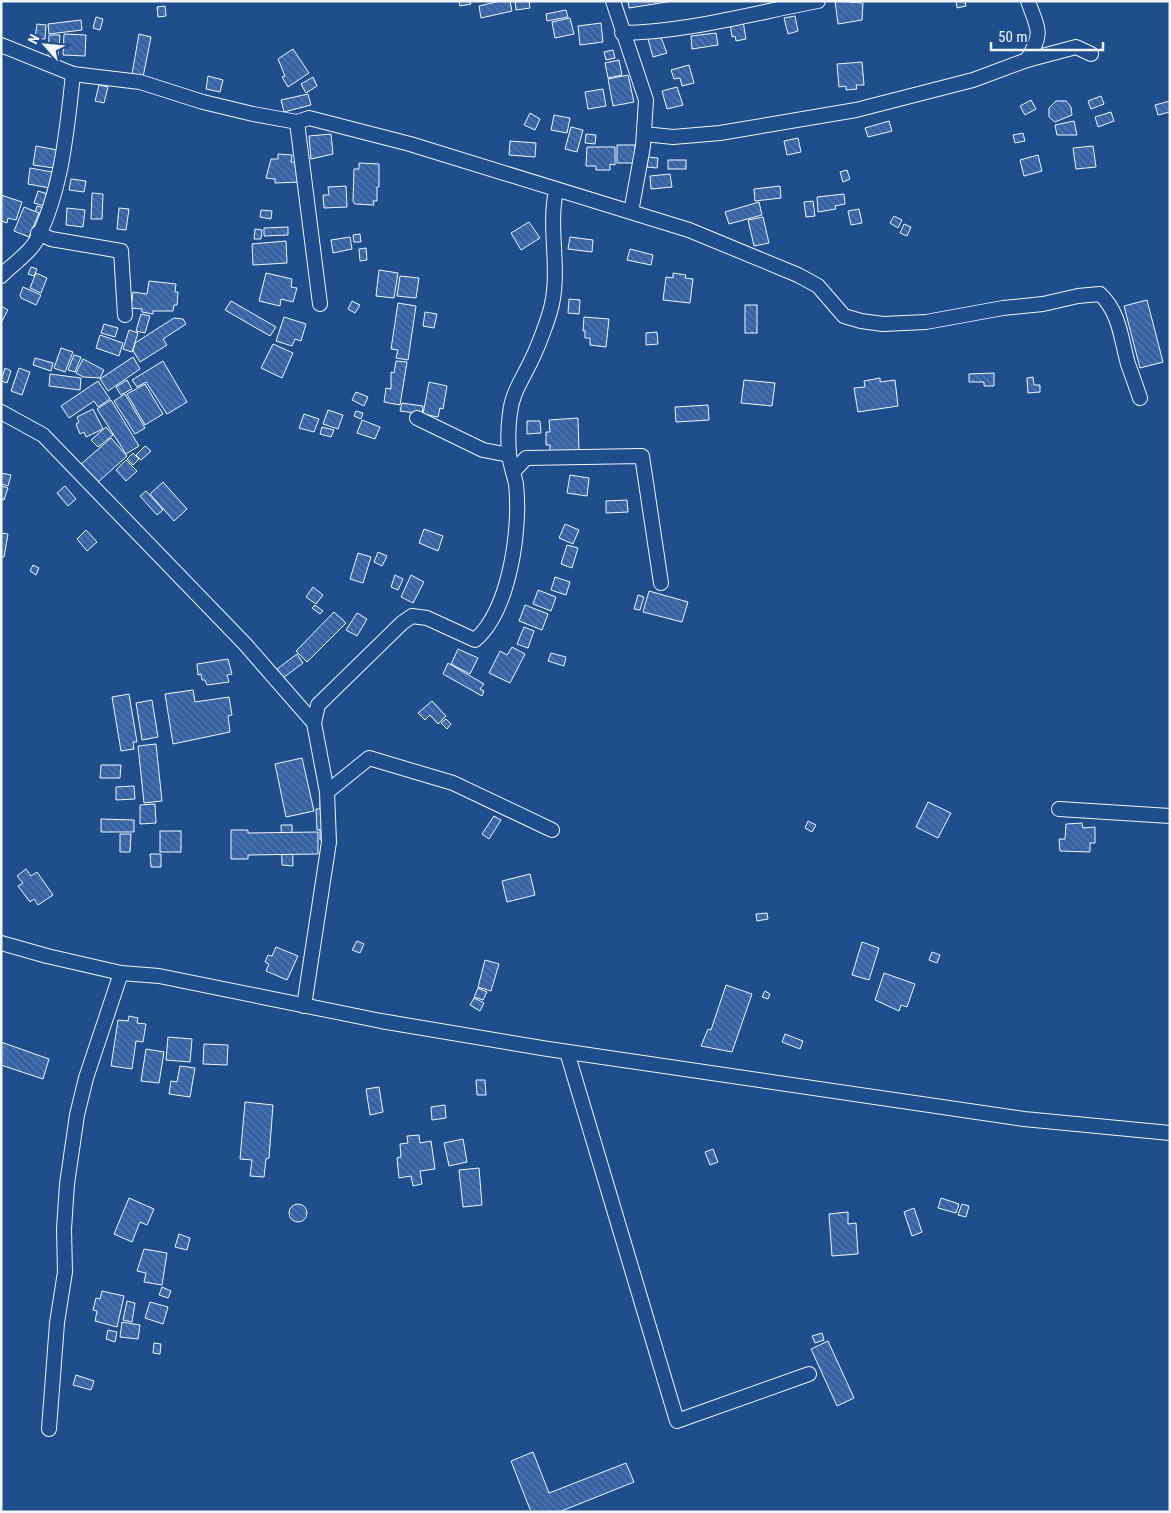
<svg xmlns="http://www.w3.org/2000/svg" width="1171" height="1513" font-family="'Roboto Condensed',sans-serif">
	<defs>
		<pattern id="building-back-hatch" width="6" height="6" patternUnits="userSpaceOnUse" patternTransform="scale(1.25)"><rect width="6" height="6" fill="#3563a3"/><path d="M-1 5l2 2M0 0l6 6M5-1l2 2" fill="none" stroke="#537ab1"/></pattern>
	</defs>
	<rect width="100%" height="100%" fill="#1f4e8c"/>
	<!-- building -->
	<g fill="url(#building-back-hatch)" stroke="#f2f6ff">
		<polygon points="459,1 470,1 471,4 460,6"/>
		<polygon points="500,1 510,1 512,11 481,18 479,6"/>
		<polygon points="515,1 529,1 530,8 516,10"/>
		<polygon points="628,1 673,1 629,8"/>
		<polygon points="835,1 863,3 862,20 838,24"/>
		<polygon points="956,1 965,1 966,6 957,8"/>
		<polygon points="165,6 166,16 158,17 157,7"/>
		<polygon points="566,10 568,17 547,21 546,14"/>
		<polygon points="795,16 798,31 788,34 784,18"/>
		<polygon points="96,17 103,19 100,30 93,28"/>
		<polygon points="570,18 574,34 555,38 552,22"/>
		<polygon points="81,20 82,30 49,34 48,24"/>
		<polygon points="743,21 746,39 736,41 735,36 732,37 730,23"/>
		<polygon points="601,23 603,42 580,45 578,26"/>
		<polygon points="37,24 46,25 45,39 35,38"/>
		<polygon points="716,33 718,45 692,49 691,36"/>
		<polygon points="64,34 86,35 85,56 63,55"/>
		<polygon points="139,34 151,37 143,77 132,74"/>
		<polygon points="49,35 60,35 58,59 48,59"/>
		<polygon points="660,35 667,53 653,57 648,39"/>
		<polygon points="293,49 309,73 288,87 282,77 285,76 278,59"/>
		<polygon points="613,50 615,58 606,60 604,52"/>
		<polygon points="619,60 622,75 608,78 605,63"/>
		<polygon points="862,62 864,85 856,85 857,89 846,90 846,86 839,87 837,64"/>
		<polygon points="689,65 694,83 682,86 680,78 674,79 671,70"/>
		<polygon points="628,75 634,102 613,106 608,79"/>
		<polygon points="208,76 223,80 220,92 206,89"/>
		<polygon points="313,77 317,86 306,93 301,84"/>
		<polygon points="99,85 108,87 104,103 95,101"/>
		<polygon points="677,87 683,105 667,109 662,91"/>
		<polygon points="603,89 606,106 588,109 585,92"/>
		<polygon points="308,94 311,105 284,112 281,100"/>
		<polygon points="1101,96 1104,104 1091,109 1088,101"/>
		<polygon points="1031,100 1036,109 1025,115 1020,106"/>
		<polygon points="1056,101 1066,101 1071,107 1072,115 1055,122 1049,117 1049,108"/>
		<polygon points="1170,101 1170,112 1158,115 1155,105"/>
		<polygon points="1111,112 1114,121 1098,127 1095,117"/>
		<polygon points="530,113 540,119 535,130 524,125"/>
		<polygon points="554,115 570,118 567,133 551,130"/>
		<polygon points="889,121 892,131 868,137 865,128"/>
		<polygon points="1074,121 1077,135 1057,135 1055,125"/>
		<polygon points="571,127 583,130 577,152 565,149"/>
		<polygon points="1023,133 1025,141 1015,143 1013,135"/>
		<polygon points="331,134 333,154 311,159 309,136"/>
		<polygon points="586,134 596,135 595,144 585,143"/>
		<polygon points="798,138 801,152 787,155 784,141"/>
		<polygon points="510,141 536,143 535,157 509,155"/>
		<rect x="617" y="145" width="18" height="18"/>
		<polygon points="36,146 57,150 54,168 33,165"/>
		<polygon points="1093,146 1096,167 1076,169 1073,148"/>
		<polygon points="587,147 615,147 615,165 610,164 610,170 596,170 596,166 586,166"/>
		<polygon points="278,154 292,155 291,162 301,162 299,182 275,183 275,179 266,178 271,159 278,159"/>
		<polygon points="1038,155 1042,171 1024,176 1020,160"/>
		<polygon points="648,157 658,158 657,168 647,167"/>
		<rect x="668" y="160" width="18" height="9"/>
		<polygon points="359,163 379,164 379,187 377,187 377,201 373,201 374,205 355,204 353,201 354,169 359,169"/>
		<polygon points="30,168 52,172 50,188 28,184"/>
		<polygon points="847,170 850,179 843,182 840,172"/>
		<polygon points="670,174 672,187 651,189 650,176"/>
		<polygon points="71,179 86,181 84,192 69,190"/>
		<polygon points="346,186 347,207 324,208 323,195 329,195 328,187"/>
		<polygon points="780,186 781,198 755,201 754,189"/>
		<polygon points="38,191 48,194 44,206 34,203"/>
		<polygon points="92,193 103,194 102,219 91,219"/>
		<polygon points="844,194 845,204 835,206 836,209 818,212 817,197"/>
		<polygon points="1,195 22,202 16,220 8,218 7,223 1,221"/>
		<polygon points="813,201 815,216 806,217 804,202"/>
		<polygon points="759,202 762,215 729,224 725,212"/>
		<polygon points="37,206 43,208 41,215 35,213"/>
		<polygon points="24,207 39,213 29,237 14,231"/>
		<polygon points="67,208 85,210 83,227 66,225"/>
		<polygon points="119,208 129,209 126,230 117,229"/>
		<polygon points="859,209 862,223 851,225 848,211"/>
		<polygon points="261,210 272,211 271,219 260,217"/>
		<polygon points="894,216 902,220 898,228 890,223"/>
		<polygon points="763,217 769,243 754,246 748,220"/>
		<polygon points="529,222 540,238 521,250 511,233"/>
		<polygon points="904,224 911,227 907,236 900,233"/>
		<polygon points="288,227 288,235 264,236 264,228"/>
		<polygon points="255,229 262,230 261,239 254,239"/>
		<polygon points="360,234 361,242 354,242 353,235"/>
		<polygon points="350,237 352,249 333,253 331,240"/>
		<polygon points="570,237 593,240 592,252 568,249"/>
		<polygon points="286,241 287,263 253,265 252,244"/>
		<polygon points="366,248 367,260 360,261 359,249"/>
		<polygon points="630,249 653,255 651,265 627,260"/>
		<polygon points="31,267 37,269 34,276 28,274"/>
		<polygon points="379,270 398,273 394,298 376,296"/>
		<polygon points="36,273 47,278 41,293 30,288"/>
		<polygon points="266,273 292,279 291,287 297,288 293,302 281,299 280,306 259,301"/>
		<polygon points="673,273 686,275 685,278 693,279 690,303 663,300 666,277 673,278"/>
		<polygon points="400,276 419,278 416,298 397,296"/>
		<polygon points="149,281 176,284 175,292 178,292 177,305 174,305 173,311 153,311 153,314 142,312 142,309 131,308 133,292 147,294"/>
		<polygon points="23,287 41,295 36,305 21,298 20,295"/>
		<polygon points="569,299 580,300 579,314 568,313"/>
		<polygon points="1147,300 1163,362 1140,368 1124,306"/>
		<polygon points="231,301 276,327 270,336 225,310"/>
		<polygon points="352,301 360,305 355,313 348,309"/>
		<polygon points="398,303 416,306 408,360 396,358 398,350 391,349"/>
		<rect x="745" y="305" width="12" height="28"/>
		<polygon points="1,306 8,310 1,323"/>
		<polygon points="425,312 437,314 434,328 423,326"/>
		<polygon points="141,314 150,316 145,333 136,331"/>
		<polygon points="284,317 306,324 301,341 295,339 292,346 276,341"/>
		<polygon points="584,317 609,319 606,347 590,345 590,338 585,338 585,331 583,331"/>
		<polygon points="174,318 183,319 186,324 163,339 167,345 140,362 133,351 135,343"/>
		<polygon points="104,324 118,328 115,337 101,333"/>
		<polygon points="129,330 138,333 132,352 123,349"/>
		<polygon points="657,332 658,344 646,345 646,333"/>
		<polygon points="100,335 123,343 119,356 96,348"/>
		<polygon points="273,344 293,353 282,378 261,368"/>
		<polygon points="61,348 73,352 65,372 54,368"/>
		<polygon points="74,355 81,357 75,372 68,370"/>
		<polygon points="133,357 140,369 108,391 100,379"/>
		<polygon points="35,358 53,363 51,371 33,365"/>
		<polygon points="83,359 104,370 100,378 83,377 76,373"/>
		<polygon points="163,361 187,402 167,414 146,382 137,387 132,380"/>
		<polygon points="396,361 407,362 400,405 384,402 386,388 391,389 391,372 394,373"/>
		<polygon points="5,368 11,371 7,383 1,381"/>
		<polygon points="19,368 30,372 22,395 11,391"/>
		<polygon points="994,373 994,386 984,386 984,382 969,382 969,374"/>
		<polygon points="50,374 81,378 80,390 49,386"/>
		<polygon points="1033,377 1034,385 1040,385 1040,392 1028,393 1027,378"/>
		<polygon points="880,378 880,382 895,380 898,406 858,412 854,388 865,387 864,381"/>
		<polygon points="127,380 132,389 121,395 116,387"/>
		<polygon points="744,380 775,383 772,406 741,403"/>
		<polygon points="98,381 110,399 98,407 94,401 69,418 61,406"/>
		<polygon points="429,382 447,386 443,409 440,408 438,417 423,414"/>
		<polygon points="145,384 163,414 145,425 127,394"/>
		<polygon points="356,392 368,397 364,406 352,400"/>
		<polygon points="125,394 145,428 135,434 114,401"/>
		<polygon points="111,400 139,446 126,454 97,409"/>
		<polygon points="402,403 423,406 422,414 400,411"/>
		<polygon points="708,405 709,420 676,422 675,407"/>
		<polygon points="93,409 103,429 86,437 84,432 80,434 76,424 79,422 77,417"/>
		<polygon points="328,410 343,415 338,429 323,424"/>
		<polygon points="356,411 363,413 361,419 354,416"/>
		<polygon points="304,414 319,419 314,432 299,428"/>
		<polygon points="578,418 579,451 550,452 550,445 546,445 546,432 550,432 549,420"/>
		<polygon points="362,420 380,427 375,439 357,433"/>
		<polygon points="527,421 540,421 541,433 527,434"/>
		<polygon points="106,427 113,435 98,447 91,440"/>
		<polygon points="322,427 334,430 331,437 320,434"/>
		<polygon points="111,438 127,456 97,483 80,465"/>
		<polygon points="145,446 151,451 141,460 136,455"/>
		<polygon points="133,453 139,459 133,465 127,459"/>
		<polygon points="126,460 137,471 126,481 116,470"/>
		<polygon points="1,473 11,475 8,486 1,484"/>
		<polygon points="570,475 589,478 587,496 567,493"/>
		<polygon points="163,482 187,509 174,521 150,494"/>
		<polygon points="1,486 8,488 4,500 1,499"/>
		<polygon points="65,486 76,499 68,506 57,493"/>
		<polygon points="146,491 163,510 157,515 140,496"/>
		<polygon points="627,500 628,512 606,513 606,501"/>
		<polygon points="565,524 579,530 573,544 559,538"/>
		<polygon points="424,529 443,536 438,551 419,543"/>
		<polygon points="86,530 97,542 87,551 77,539"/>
		<polygon points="1,533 8,534 4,557 1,557"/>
		<polygon points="567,545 578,548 572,568 561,564"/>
		<polygon points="378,552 387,556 382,566 374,562"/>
		<polygon points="358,553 371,557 363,583 350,579"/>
		<polygon points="33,565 39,568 36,575 30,571"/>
		<polygon points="395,575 403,579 398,590 391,587"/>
		<polygon points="411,575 424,582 413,603 401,597"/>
		<polygon points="555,577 570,582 566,595 551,590"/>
		<polygon points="313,587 323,595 316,604 306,597"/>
		<polygon points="538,590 556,597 551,611 533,604"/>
		<polygon points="649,591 688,602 682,622 643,612"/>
		<polygon points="638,595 644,597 640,610 634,609"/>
		<polygon points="315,605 323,611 320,614 312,608"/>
		<polygon points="525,605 548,614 542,630 519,621"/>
		<polygon points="334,612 346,623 307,662 296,651"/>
		<polygon points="357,613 367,619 357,636 346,630"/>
		<polygon points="524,627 534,631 528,648 517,644"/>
		<polygon points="512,647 525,654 510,683 489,673 500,651 507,655"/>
		<polygon points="458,649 478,658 470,674 451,664"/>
		<polygon points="551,653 566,657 564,666 548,661"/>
		<polygon points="297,654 303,663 283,678 277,669"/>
		<polygon points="228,659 232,674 227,675 229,682 207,685 205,680 202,680 201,674 198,675 197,664"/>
		<polygon points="448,663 484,684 480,689 484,691 482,696 443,674"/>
		<polygon points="193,690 195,702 229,697 232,715 228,716 230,732 173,744 165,694"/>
		<polygon points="129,694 137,742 133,742 134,749 121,751 112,697"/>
		<polygon points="152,700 158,737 142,740 136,703"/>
		<polygon points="432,701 446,716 438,724 430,715 425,720 418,713"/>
		<polygon points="446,719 451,724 447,729 441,723"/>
		<polygon points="156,744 162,801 144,803 138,746"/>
		<polygon points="302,758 314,811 286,817 275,764"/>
		<polygon points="101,765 121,765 120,778 100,778"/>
		<polygon points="134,786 135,799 116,800 116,787"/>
		<polygon points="326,800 327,840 320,840 320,830 317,830 316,809 320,809 320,801"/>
		<polygon points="928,802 951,813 938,838 916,827"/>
		<polygon points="155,804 156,823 140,824 140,805"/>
		<polygon points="494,816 501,820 489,839 482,834"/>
		<polygon points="101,819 134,820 134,832 101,832"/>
		<polygon points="808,821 816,825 812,832 805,828"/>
		<polygon points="1082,823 1083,828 1095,827 1095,843 1090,843 1090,852 1060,851 1059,839 1065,839 1066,824"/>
		<polygon points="281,825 292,825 293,866 282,865"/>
		<polygon points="231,830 248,830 248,833 318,832 318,854 248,855 248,859 231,859"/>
		<rect x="160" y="831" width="21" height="21"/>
		<polygon points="120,834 131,834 130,852 120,852"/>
		<polygon points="150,854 161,854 161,867 151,867"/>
		<polygon points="26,869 31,876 37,872 53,895 38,905 34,899 30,902 18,886 23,883 17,876"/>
		<polygon points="530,874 535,895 507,902 502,881"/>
		<polygon points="767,913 768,919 757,921 756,914"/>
		<polygon points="357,941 364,944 360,953 352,950"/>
		<polygon points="862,942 879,948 869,980 852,975"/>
		<polygon points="276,947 298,956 287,980 266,971 269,964 265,962 268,955 272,956"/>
		<polygon points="932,952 940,955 937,963 929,960"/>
		<polygon points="485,960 499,964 491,991 478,987"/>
		<polygon points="884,973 915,984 907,1007 901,1005 899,1011 875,1000"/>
		<polygon points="726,985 752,994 732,1052 701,1046 708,1029 711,1030"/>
		<polygon points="478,988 487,992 483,1000 474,997"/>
		<polygon points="765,991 770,994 768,999 762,997"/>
		<polygon points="474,998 484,1003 480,1011 470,1005"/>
		<polygon points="129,1016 138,1018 137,1023 146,1024 143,1042 136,1041 132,1069 111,1066 118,1020 128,1021"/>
		<polygon points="785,1034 803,1041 800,1049 782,1042"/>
		<polygon points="168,1037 192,1039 190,1062 166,1060"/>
		<polygon points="1,1042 49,1059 43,1079 1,1065"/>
		<polygon points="204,1044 228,1045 227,1065 203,1064"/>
		<polygon points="146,1049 164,1052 159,1083 141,1081"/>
		<polygon points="180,1066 195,1068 190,1097 169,1094 171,1081 177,1082"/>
		<polygon points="476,1080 485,1080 486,1095 477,1095"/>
		<polygon points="379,1087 383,1112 370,1115 366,1089"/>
		<polygon points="245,1102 273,1105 269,1158 266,1159 264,1177 250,1176 252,1160 240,1159"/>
		<polygon points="445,1105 446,1118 432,1120 431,1107"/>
		<polygon points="419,1135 420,1143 431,1141 435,1169 420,1171 422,1184 413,1186 411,1176 399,1178 397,1158 401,1157 400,1144 408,1143 407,1136"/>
		<polygon points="463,1139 467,1162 449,1166 444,1143"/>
		<polygon points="713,1149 718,1162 710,1165 705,1152"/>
		<polygon points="479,1168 482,1205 463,1207 459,1170"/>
		<polygon points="129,1198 154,1209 147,1225 140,1222 132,1242 114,1234"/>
		<polygon points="941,1198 959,1204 956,1213 938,1208"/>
		<circle cx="298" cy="1213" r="9"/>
		<polygon points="962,1204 969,1206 966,1217 958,1215"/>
		<polygon points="914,1208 922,1232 912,1236 904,1212"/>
		<polygon points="848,1212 848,1224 856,1223 858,1254 832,1256 829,1214"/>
		<polygon points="179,1234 190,1238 187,1250 175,1247"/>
		<polygon points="144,1249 167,1253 162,1285 144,1282 146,1273 137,1271"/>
		<polygon points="162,1287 171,1291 168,1298 159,1295"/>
		<polygon points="102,1291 124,1296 117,1327 95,1321 97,1311 93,1310 96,1298 100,1299"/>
		<polygon points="127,1301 135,1303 132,1322 123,1320"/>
		<polygon points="150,1302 168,1307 163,1324 145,1318"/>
		<polygon points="122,1322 140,1325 138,1339 120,1337"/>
		<polygon points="108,1330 117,1332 115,1342 106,1339"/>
		<polygon points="822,1333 824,1340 815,1343 812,1336"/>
		<polygon points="828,1341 854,1398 837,1406 811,1349"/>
		<polygon points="154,1343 161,1344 160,1354 153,1353"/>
		<polygon points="76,1375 94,1381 91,1390 73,1385"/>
		<polygon points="533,1452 549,1493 626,1463 634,1482 559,1512 531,1512 511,1461"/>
	</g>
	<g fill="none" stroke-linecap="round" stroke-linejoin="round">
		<!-- street casing -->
		<g stroke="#f2f6ff" stroke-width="16">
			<g id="street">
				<polyline points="613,1 646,100 643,146 631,212"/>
				<path d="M622 33C687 32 754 13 818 1"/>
				<path d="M1 45 73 74 140 82 203 102 253 114 297 122 309 118 410 144 689 230 798 275 818 286 844 316 861 321 883 324 926 322 1003 308 1043 304 1078 296 1100 294C1120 313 1121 339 1128 364 1132 375 1136 386 1140 398"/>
				<path d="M1027 60C1044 32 1038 30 1028 1"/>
				<polyline points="297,122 320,304"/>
				<polyline points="644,134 673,137 720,133 856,110 973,80 1027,60 1076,47 1091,54"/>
				<polyline points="38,233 51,239 121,251 125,315"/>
				<path d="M1 276C11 265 29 254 36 241 62 190 67 130 73 74"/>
				<path d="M1 412 43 435 245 644 314 723 318 705 402 623 412 616 427 618 475 640C510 610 521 528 516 484 514 474 510 464 509 454 508 441 508 426 510 413 512 393 523 378 531 361 538 347 549 318 552 304 560 266 548 228 556 191"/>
				<polyline points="417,418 483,450 509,455"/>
				<polyline points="513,472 526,458 642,456 661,583"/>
				<polyline points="327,792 369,758 453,783 552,830"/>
				<polyline points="1059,809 1170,816"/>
				<polyline points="1,943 47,956 121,973 159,976 381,1021 548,1049 1024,1119 1170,1133"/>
				<polyline points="304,1006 329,842 327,792 314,723"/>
				<polyline points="567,1052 677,1421 809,1374"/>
				<polyline points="49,1429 57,1323 65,1272 64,1229 67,1184 77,1115 86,1078 121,973"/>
			</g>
		</g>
		<!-- street -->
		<use href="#street" stroke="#1f4e8c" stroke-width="14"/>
	</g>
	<!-- border -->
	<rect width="1171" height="1513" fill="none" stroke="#f2f6ff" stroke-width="5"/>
	<!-- north arrow -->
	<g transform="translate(45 45) rotate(297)" stroke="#1f4e8c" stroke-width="4" paint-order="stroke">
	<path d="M0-4L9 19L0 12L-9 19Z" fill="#f2f6ff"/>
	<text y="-8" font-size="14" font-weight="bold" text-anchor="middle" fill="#f2f6ff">N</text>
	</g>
	<!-- scale -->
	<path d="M991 42v8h112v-8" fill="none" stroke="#f2f6ff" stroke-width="2.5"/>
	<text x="998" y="42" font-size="15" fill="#f2f6ff" stroke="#1f4e8c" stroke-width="4" paint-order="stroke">50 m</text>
</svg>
